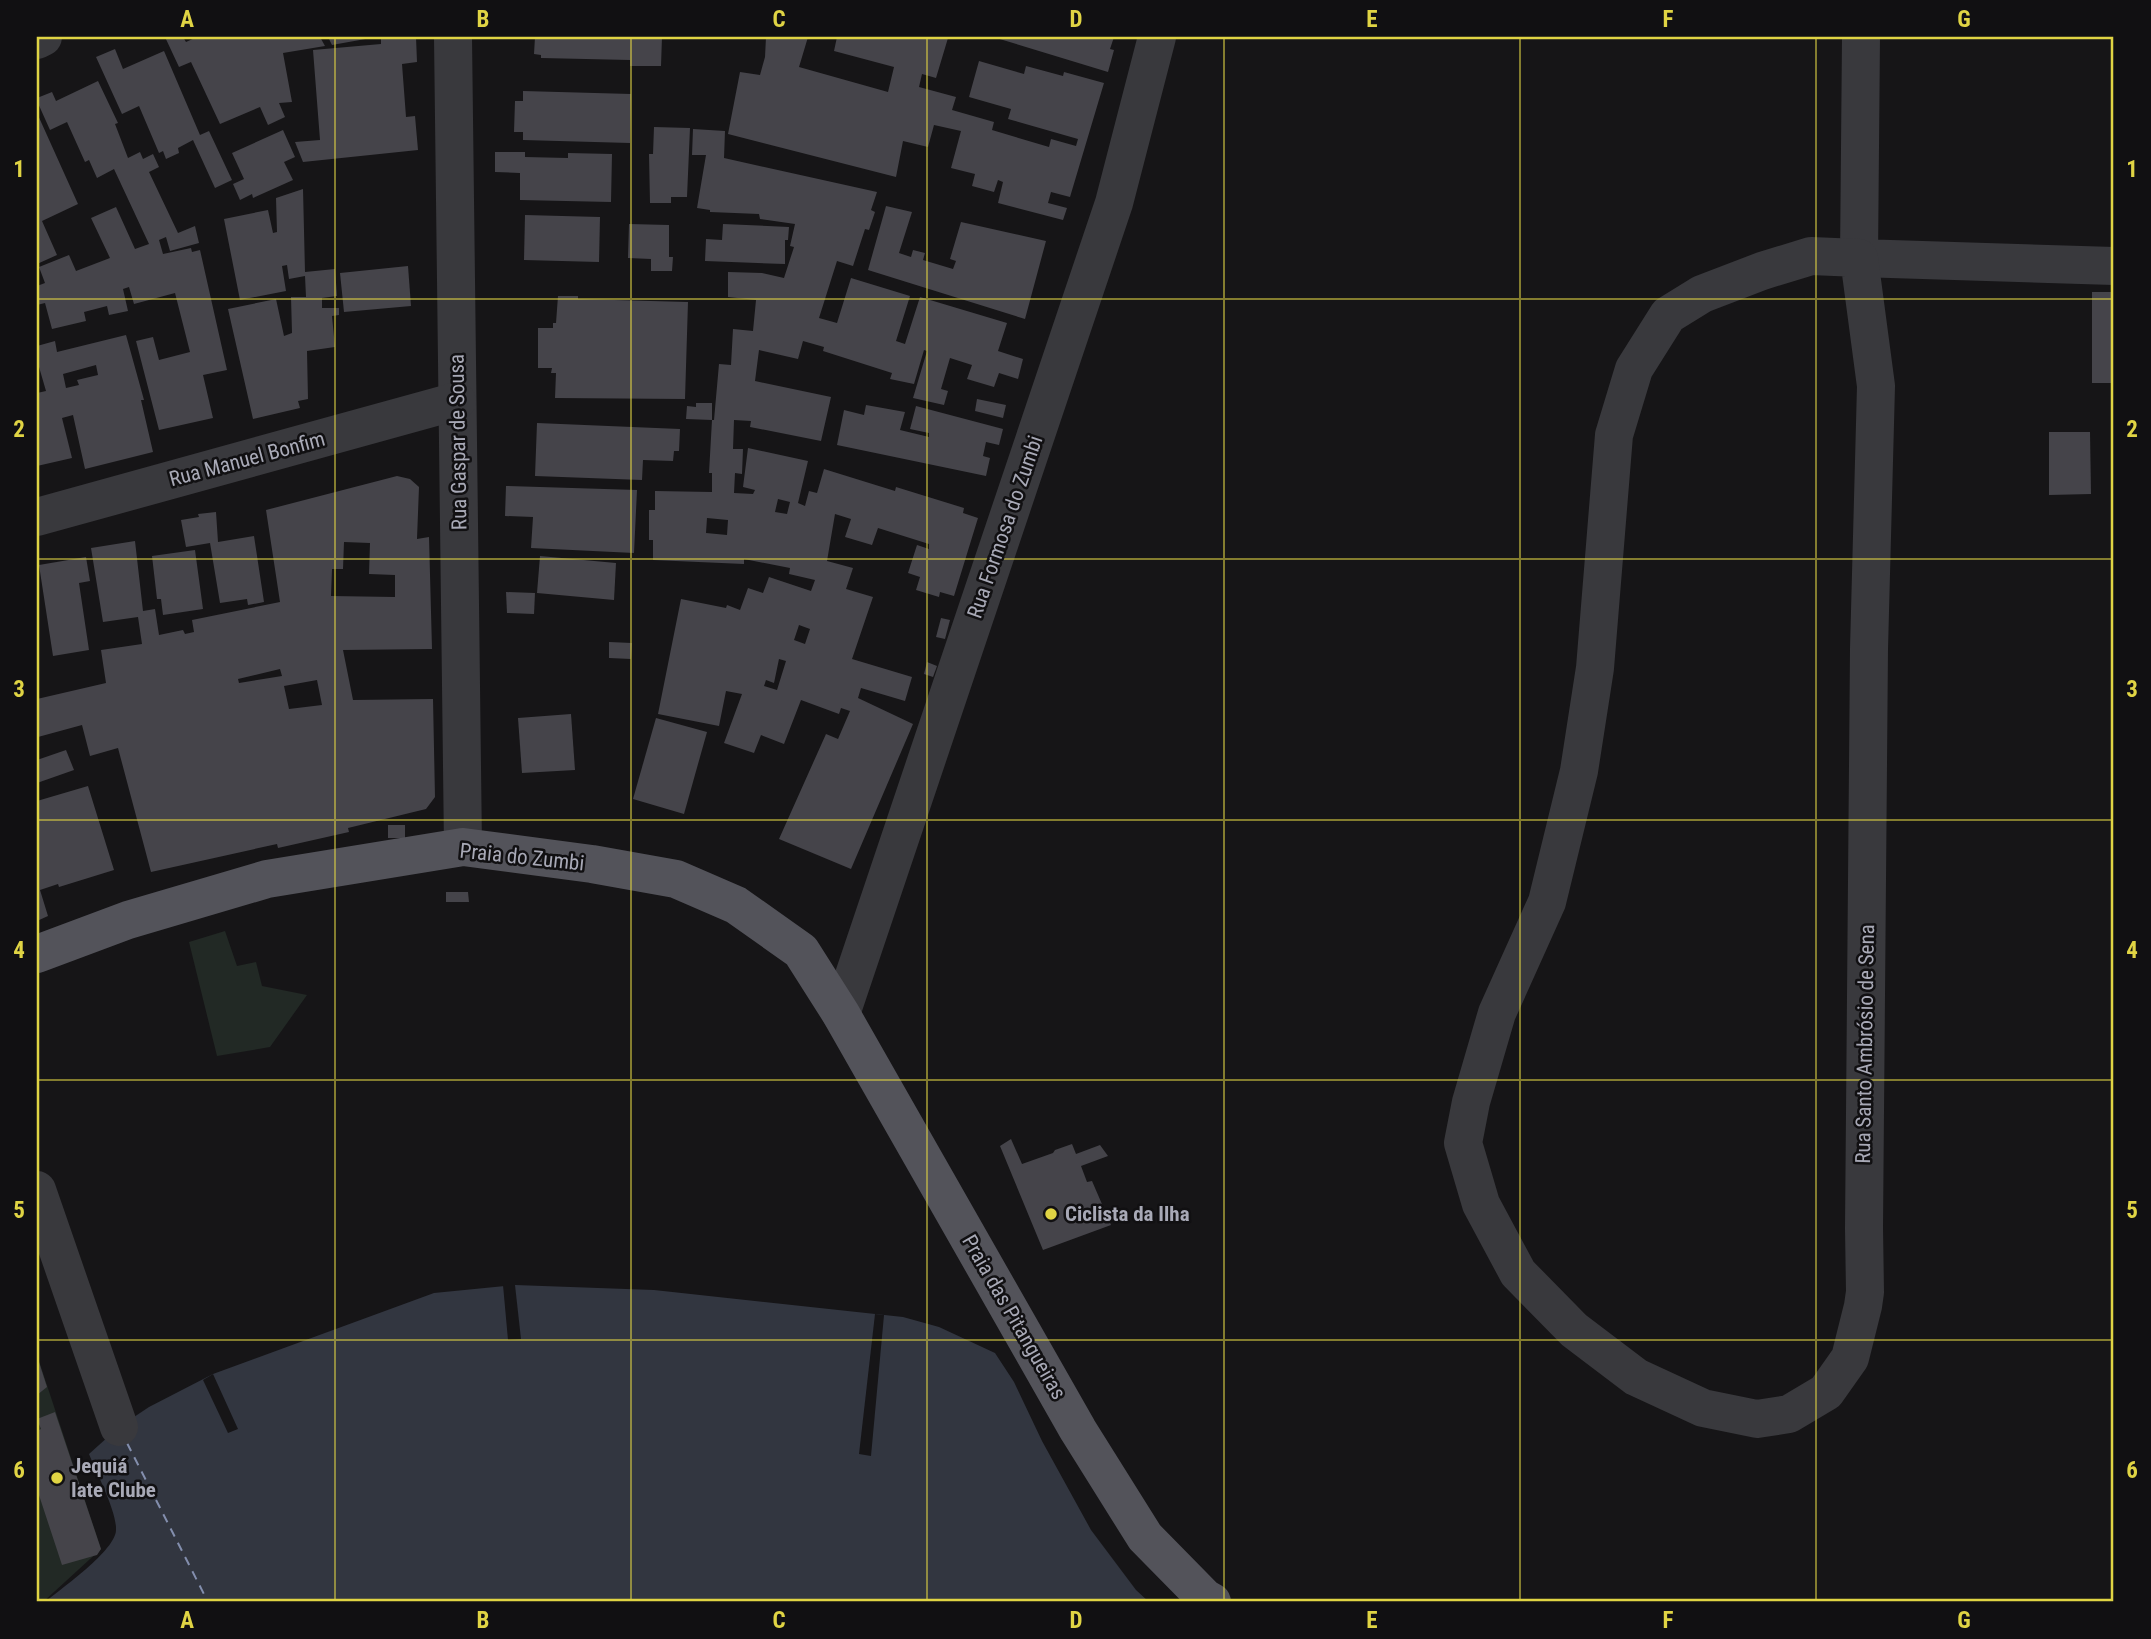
<svg xmlns="http://www.w3.org/2000/svg" width="2151" height="1639" font-family="'Roboto Condensed',sans-serif">
	<rect width="100%" height="100%" fill="#161517"/>
	<!-- green -->
	<g fill="#222925">
		<polygon points="225,931 237,966 256,962 262,986 307,995 270,1047 217,1056 189,942"/>
		<polygon points="37,1355 101,1549 43,1602 37,1602"/>
	</g>
	<!-- water -->
	<path fill="#323640" d="M515 1285 654 1290 903 1317 939 1327 995 1353 1014 1382 1042 1441 1091 1530 1136 1590 1149 1602H45C61 1589 116 1550 116 1530 117 1512 96 1472 89 1454L119 1427 149 1407 213 1374 434 1293Z"/>
	<!-- pier -->
	<g fill="#161517">
		<polygon points="503,1285 515,1285 521,1339 508,1340"/>
		<polygon points="875,1314 884,1315 871,1456 859,1454"/>
		<polygon points="213,1374 238,1429 228,1433 203,1380"/>
	</g>
	<g fill="none" stroke-linecap="round" stroke-linejoin="round">
		<!-- ferry -->
		<polyline stroke="#838ead" stroke-width="2" stroke-dasharray="9 7" stroke-linecap="butt" points="127,1443 208,1602"/>
	</g>
	<!-- building -->
	<g fill="#45444a" fill-rule="evenodd">
		<polygon points="165,37 183,37 186,42 197,37 320,37 325,46 283,53 292,102 279,103 285,117 268,125 260,107 220,124 191,62 179,67"/>
		<polygon points="328,37 371,37 371,38 332,45"/>
		<polygon points="381,37 416,37 417,62 402,64 406,117 415,116 418,150 303,162 295,142 320,140 313,50 381,44"/>
		<polygon points="535,37 662,37 661,66 630,66 630,60 541,58 541,55 534,54"/>
		<polygon points="766,37 808,37 799,67 888,92 894,67 834,51 837,37 948,38 936,78 922,74 919,87 956,97 952,110 994,122 992,130 1049,147 1051,139 1076,146 1078,139 1008,119 1011,109 969,97 979,61 1024,74 1026,66 1063,76 1064,72 1104,83 1070,197 1051,192 1048,203 1067,208 1063,220 998,203 1003,182 998,180 994,192 972,186 975,174 951,168 961,131 934,125 928,147 903,141 896,177 728,134 740,72 760,75 765,57"/>
		<polygon points="993,37 1114,37 1110,49 1114,50 1108,72"/>
		<polygon points="115,49 123,69 164,51 200,135 209,131 232,180 215,188 193,140 178,148 179,153 166,159 163,151 159,153 139,106 122,114 96,57"/>
		<polygon points="98,81 118,123 115,124 128,158 140,152 143,159 153,154 159,167 149,172 178,233 195,226 199,243 170,251 166,237 159,240 163,254 191,248 192,252 200,250 227,370 203,375 213,418 159,430 136,341 153,337 159,360 190,352 175,293 134,304 129,287 123,289 128,311 109,315 107,306 84,312 86,321 52,329 45,303 37,305 37,286 45,283 39,267 69,255 76,271 110,258 91,218 116,207 135,249 149,244 114,169 97,178 89,160 85,162 67,122 50,130 37,101 37,98 52,92 56,101"/>
		<polygon points="523,91 631,94 630,143 523,140 523,132 514,132 515,101 523,101"/>
		<polygon points="37,113 78,204 42,221 57,255 37,264"/>
		<polygon points="654,127 690,128 687,197 671,197 671,203 650,203 649,154 653,154"/>
		<path d="M693 129 725 131 724 158 877 192 871 210 875 212 869 230 865 229 853 266 837 261 819 318 837 323 851 278 910 296 896 341 905 344 920 297 1007 323 998 351 1023 359 1018 379 999 373 994 387 967 379 972 365 950 358 941 389 948 391 944 405 913 398 927 351 924 350 914 384 890 379 892 373 823 351 824 347 803 341 798 359 759 350 755 381 831 397 821 441 750 427 751 421 734 420 733 449H743L742 474 735 473 734 493 753 494 755 490 743 487 748 448 808 461 798 503 805 506 809 491 817 493 824 469 895 491 896 487 964 508 963 513 978 518 954 596 940 592 939 597 916 590 920 577 908 573 917 545 929 549V544L878 528 872 545 845 537 851 519 835 514 827 561 853 568 846 589 873 597 852 659 912 677 905 701 861 688 858 698 913 724 851 869 779 839 826 734 838 739 850 711 841 708 839 714 801 700 784 744 761 735 754 753 724 743 742 694 726 691 719 726 658 714 681 599 726 608 727 605 740 610 748 588 763 593 769 577 811 591 815 580 789 574 790 568 744 559V564L653 560V540H649V510H655V491L712 492V473H709L712 420 686 419 687 406 696 407V403H712V420H714L719 364 731 365 733 329 753 331 756 300 728 297V272L762 273 784 278 794 247 790 246 795 224 760 219 759 214 710 212V210L697 208 706 155H692ZM778 499 790 502 787 514 775 512ZM707 518 728 520 727 535 706 533ZM799 625 810 629 805 644 794 640ZM779 659 786 661 777 690 764 686 766 680 774 683Z"/>
		<polygon points="283,130 295,157 284,162 293,180 253,198 252,194 240,200 233,184 244,179 232,153"/>
		<polygon points="495,152 525,152 525,157 568,158 568,153 612,154 611,202 520,200 520,173 495,172"/>
		<polygon points="303,189 305,272 335,269 337,296 322,298 322,308 339,308 339,315 332,316 335,347 307,351 308,399 298,401 300,408 253,419 228,309 276,299 284,336 292,333 291,297 306,297 305,276 289,279 287,265 282,266 286,291 240,300 224,219 268,210 273,233 277,232 276,198"/>
		<polygon points="886,206 912,212 899,253 911,257 913,250 925,253 923,260 953,269 956,261 950,259 961,222 1046,241 1025,319 868,270"/>
		<polygon points="525,215 600,217 599,262 524,260"/>
		<polygon points="629,224 669,225 669,257 673,257 672,271 651,271 651,259 628,258"/>
		<polygon points="723,224 789,227 788,240 785,240 785,264 705,261 706,239 722,240"/>
		<polygon points="408,266 411,306 344,312 340,273"/>
		<rect x="2092" y="292" width="22" height="91"/>
		<polygon points="558,296 578,296 578,299 688,302 685,399 555,398 556,373 551,373 552,368 538,368 538,328 553,328 553,323 556,323"/>
		<path d="M126 335 144 400H141L153 452 85 469 73 415 62 418 72 458 37 466V393L46 391 37 360V346L55 341 57 352ZM96 365 98 375 77 380 79 385 66 388 63 374Z"/>
		<polygon points="977,399 1006,405 1003,418 975,411"/>
		<polygon points="866,405 905,412 900,430 929,437 929,433 910,429 916,406 1003,429 999,445 986,442 983,456 990,458 986,476 837,445 844,410 864,415"/>
		<polygon points="537,423 680,429 679,451 674,451 673,461 643,460 642,480 535,476"/>
		<polygon points="2049,432 2090,432 2091,494 2049,495"/>
		<path d="M397 476 410 479 419 487 417 539 429 537 432 649 343 650 353 700 433 699 435 797 426 809 348 828 349 832 278 848 277 844 151 872 118 748 90 756 82 725 38 737 37 732V699L106 683 101 650 142 644 138 617 103 622 91 548 135 541 143 611 155 609 159 635 183 630 185 634 194 632 192 620 280 602 266 510ZM344 542 370 543 369 574 395 575V597L331 596 332 569H343ZM280 669 282 676 239 683 238 679ZM317 680 322 705 289 709 284 686Z"/>
		<polygon points="506,486 637,490 634,553 531,548 533,517 505,516"/>
		<polygon points="216,512 218,542 254,536 264,602 248,605 247,599 220,603 210,543 186,547 181,520 199,517 198,514"/>
		<polygon points="195,550 203,609 163,615 161,599 157,599 152,556"/>
		<polygon points="540,556 616,563 614,600 537,593"/>
		<polygon points="86,557 90,581 79,583 89,650 53,656 39,565"/>
		<polygon points="506,592 535,593 534,614 507,613"/>
		<polygon points="941,618 950,620 945,639 936,637"/>
		<polygon points="609,642 632,643 631,659 609,658"/>
		<polygon points="927,662 937,666 933,677 924,674"/>
		<polygon points="571,714 575,770 522,773 518,718"/>
		<polygon points="656,718 707,732 684,814 633,799"/>
		<polygon points="66,750 74,770 37,783 37,760"/>
		<polygon points="88,786 114,870 59,887 58,884 40,890 48,916 37,921 37,801"/>
		<rect x="388" y="825" width="17" height="13"/>
		<polygon points="446,892 468,892 469,902 446,902"/>
		<polygon points="1011,1139 1022,1164 1053,1153 1055,1150 1072,1144 1076,1154 1100,1145 1108,1156 1081,1166 1087,1182 1092,1181 1111,1225 1043,1250 1000,1146"/>
		<polygon points="37,1356 47,1387 37,1395"/>
		<polygon points="55,1412 101,1549 97,1555 62,1565 37,1489 37,1431 41,1429 37,1419"/>
	</g>
	<g fill="none" stroke-linecap="round" stroke-linejoin="round">
		<!-- minor -->
		<g stroke="#39393d" stroke-width="38">
			<polyline points="453,37 463,847"/>
			<polyline points="1861,37 1859,258 2114,266"/>
			<polyline points="37,40 43,37"/>
			<polygon points="1811,256 1859,258 1876,386 1869,649 1864,1228 1865,1292 1863,1306 1850,1358 1826,1392 1789,1414 1757,1419 1703,1408 1636,1377 1574,1330 1518,1273 1481,1204 1463,1143 1471,1102 1497,1013 1547,902 1579,771 1595,668 1614,435 1634,369 1668,315 1702,294 1762,271"/>
			<polyline points="37,517 457,401"/>
			<polyline points="841,1014 1114,203 1157,37"/>
			<polyline points="37,1190 119,1427"/>
		</g>
		<!-- major -->
		<polyline stroke="#53535a" stroke-width="38" points="37,954 128,920 267,879 463,847 592,864 676,879 736,905 801,951 841,1014 1078,1430 1145,1537 1205,1598 1212,1602"/>
	</g>
	<!-- grid -->
	<path fill="none" stroke="#e0d444" stroke-width="2" stroke-opacity="0.55" d="M335 37V1602M631 37V1602M927 37V1602M1224 37V1602M1520 37V1602M1816 37V1602M37 299H2114M37 559H2114M37 820H2114M37 1080H2114M37 1340H2114"/>
	<!-- markers -->
	<g fill="#e0d444" stroke="#111012" stroke-width="2.5">
		<circle cx="1051" cy="1214" r="7"/>
		<circle cx="57" cy="1478" r="7"/>
	</g>
	<g text-anchor="middle" stroke-width="5" stroke-linejoin="round" paint-order="stroke">
		<!-- street labels -->
		<g font-size="21" fill="#a8a9b6" stroke="#111012">
			<text transform="translate(458 442) rotate(-91)" y="7">Rua Gaspar de Sousa</text>
			<text transform="translate(247 459) rotate(-15)" y="7">Rua Manuel Bonfim</text>
			<text transform="translate(1005 527) rotate(-71)" y="7">Rua Formosa do Zumbi</text>
			<text transform="translate(522 857) rotate(6)" y="7">Praia do Zumbi</text>
			<text transform="translate(1865 1044) rotate(-89)" y="7">Rua Santo Ambrósio de Sena</text>
			<text transform="translate(1014 1317) rotate(60)" y="7">Praia das Pitangueiras</text>
		</g>
		<!-- poi labels -->
		<g font-size="21" font-weight="bold" fill="#a8a9b6" stroke="#111012" text-anchor="start">
			<text x="1065" y="1221">Ciclista da Ilha</text>
			<text x="71" y="1473">Jequiá<tspan x="71" dy="24">Iate Clube</tspan></text>
		</g>
	</g>
	<!-- border -->
	<rect width="2151" height="1639" fill="none" stroke="#111012" stroke-width="77"/>
	<rect x="38" y="38" width="2074" height="1562" fill="none" stroke="#e0d444" stroke-width="2.5"/>
	<g font-size="23" text-anchor="middle" font-weight="bold" fill="#e0d444">
		<text x="187" y="27">A</text>
		<text x="483" y="27">B</text>
		<text x="779" y="27">C</text>
		<text x="1076" y="27">D</text>
		<text x="1372" y="27">E</text>
		<text x="1668" y="27">F</text>
		<text x="1964" y="27">G</text>
		<text x="19" y="177">1</text>
		<text x="2132" y="177">1</text>
		<text x="19" y="437">2</text>
		<text x="2132" y="437">2</text>
		<text x="19" y="697">3</text>
		<text x="2132" y="697">3</text>
		<text x="19" y="958">4</text>
		<text x="2132" y="958">4</text>
		<text x="19" y="1218">5</text>
		<text x="2132" y="1218">5</text>
		<text x="19" y="1478">6</text>
		<text x="2132" y="1478">6</text>
		<text x="187" y="1628">A</text>
		<text x="483" y="1628">B</text>
		<text x="779" y="1628">C</text>
		<text x="1076" y="1628">D</text>
		<text x="1372" y="1628">E</text>
		<text x="1668" y="1628">F</text>
		<text x="1964" y="1628">G</text>
	</g>
</svg>
